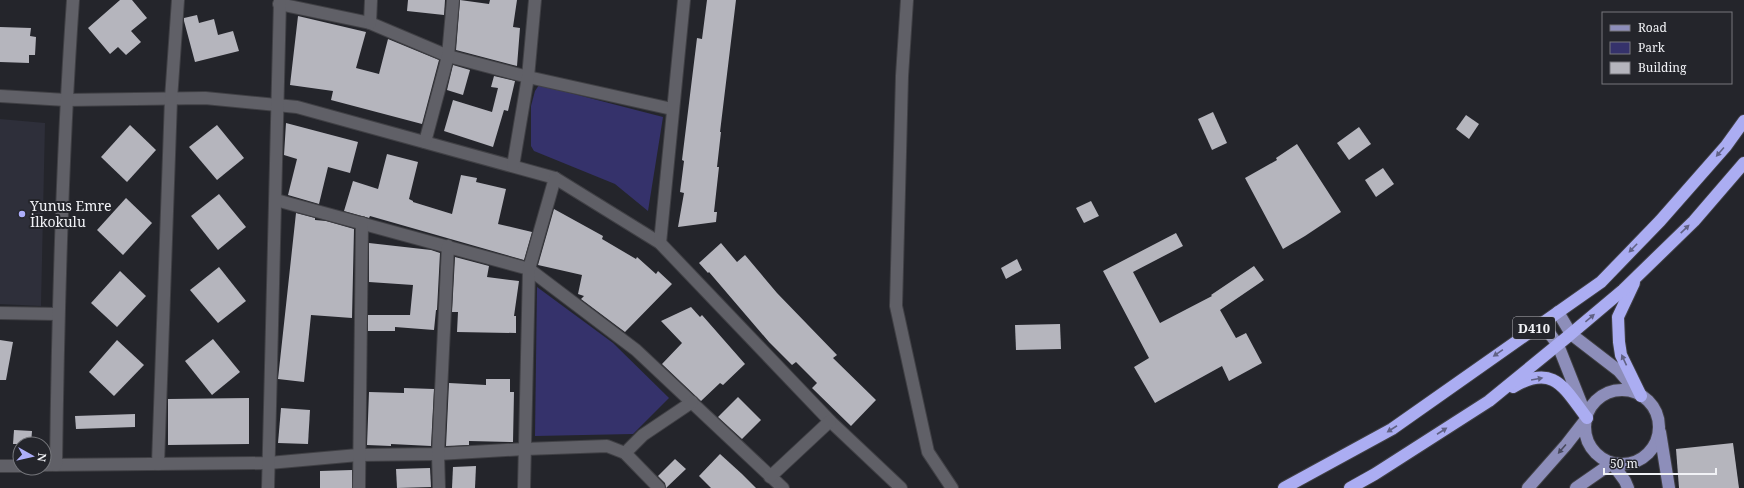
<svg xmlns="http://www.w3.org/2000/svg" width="1744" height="488" font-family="'Noto Serif',serif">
	<rect width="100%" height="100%" fill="#24252b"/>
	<!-- built -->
	<polygon fill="#2e2f3a" points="0,119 45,123 41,306 0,304"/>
	<!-- green -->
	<g fill="#35326b">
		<polygon points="539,85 663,117 648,211 615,184 534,151 531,146 531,106 535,91"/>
		<polygon points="537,287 613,343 669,398 633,434 535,436"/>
	</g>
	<!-- building -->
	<g fill="#b5b5bd">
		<polygon points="120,0 132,0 147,18 131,31 141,42 126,55 118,47 110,54 88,28"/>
		<polygon points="408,0 445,0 444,15 407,11"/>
		<polygon points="460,0 489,4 490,0 517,0 513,27 520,28 517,66 456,50"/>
		<polygon points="707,0 736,0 720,132 721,132 717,167 719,167 714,212 717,212 716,222 678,227 684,193 680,192 684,161 682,160 697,38 702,39"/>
		<polygon points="197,15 199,23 214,19 218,35 233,31 239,51 195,62 184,21 184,18"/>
		<polygon points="298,16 366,32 356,68 379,74 388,39 439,60 422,124 331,100 333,91 290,85"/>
		<polygon points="0,27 31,28 30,36 36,37 35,55 29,55 29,63 0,62"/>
		<polygon points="453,65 470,70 463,95 447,90"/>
		<polygon points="494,76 515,81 508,111 504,110 493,147 444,131 453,100 492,112 498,88 491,87"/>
		<polygon points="1213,112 1227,143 1212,150 1198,119"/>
		<polygon points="1466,115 1479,124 1469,139 1456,129"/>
		<polygon points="286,123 358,142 350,173 328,167 319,204 288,195 297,159 284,155"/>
		<polygon points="130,125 156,150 127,182 101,157"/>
		<polygon points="217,125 244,158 217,180 189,147"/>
		<polygon points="1359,127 1371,144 1349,160 1337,143"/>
		<polygon points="1297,144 1341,212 1305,236 1283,249 1245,178 1277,160 1276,158"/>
		<polygon points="387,154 418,162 409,199 413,201 413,202 452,214 461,175 477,178 476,182 506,189 498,224 532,232 524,260 370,216 369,218 344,211 353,181 378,189"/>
		<polygon points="1383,168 1394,184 1376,197 1365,180"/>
		<polygon points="219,194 246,227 218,250 191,216"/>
		<polygon points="126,198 152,223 123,255 97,230"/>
		<polygon points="1091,201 1099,216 1084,223 1076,208"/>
		<polygon points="554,209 603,236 602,239 636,259 637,257 656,274 658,271 672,284 625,332 581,299 584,296 578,294 582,275 538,265"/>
		<polygon points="296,213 315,218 315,220 326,221 354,229 352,318 311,315 304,382 278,379"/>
		<polygon points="1176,233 1183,246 1133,272 1160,323 1212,296 1211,295 1254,266 1264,280 1220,310 1236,338 1246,333 1262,363 1229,381 1222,366 1155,403 1134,367 1149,358 1103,271"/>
		<polygon points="369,243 431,250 440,253 437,310 436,310 434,330 395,327 395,331 368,331 368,315 410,315 413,285 369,282"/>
		<polygon points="721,243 737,262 745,255 777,293 837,355 833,358 876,400 851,426 812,388 817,383 796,362 792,365 769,342 709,272 708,273 699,263"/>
		<polygon points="455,257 489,266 487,277 519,281 514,316 516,316 516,333 457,332 458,312 452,312"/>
		<polygon points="1017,259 1022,270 1006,279 1001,268"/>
		<polygon points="219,267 246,301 218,323 190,290"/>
		<polygon points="120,271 146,296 117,327 91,303"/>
		<polygon points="691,307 700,317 702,315 745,364 723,385 720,383 701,401 662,364 682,343 661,321"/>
		<polygon points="1060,324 1061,349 1016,350 1015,325"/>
		<polygon points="213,339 240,372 212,395 185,361"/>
		<polygon points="0,340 13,342 6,380 0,380"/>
		<polygon points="117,340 144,365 114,396 89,372"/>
		<polygon points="486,379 510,379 510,392 514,392 513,442 469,441 469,445 446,446 449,383 486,385"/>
		<polygon points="404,388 434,389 431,446 391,444 391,446 367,445 369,392 404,393"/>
		<polygon points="738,397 761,420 742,439 718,417"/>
		<polygon points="249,398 249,444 168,445 168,399"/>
		<polygon points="281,408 310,410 308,444 278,443"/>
		<polygon points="135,414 135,427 76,429 75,416"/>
		<polygon points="14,430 32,431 31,444 13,444"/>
		<polygon points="1733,443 1739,488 1679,488 1676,449"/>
		<polygon points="720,454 742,474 756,488 711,488 699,476"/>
		<polygon points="675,459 686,469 666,488 665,483 658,476"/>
		<polygon points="476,466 475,488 452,488 453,467"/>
		<polygon points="430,468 431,487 397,488 396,469"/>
		<polygon points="352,470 352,488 320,488 320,471"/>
	</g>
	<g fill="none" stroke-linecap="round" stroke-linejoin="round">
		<!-- minor casing -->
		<g stroke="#404045" stroke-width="14">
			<g id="minor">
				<polyline points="907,0 902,76 896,306 928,452 952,488"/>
				<polyline points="279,4 370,23 448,56 528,77 672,109"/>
				<polyline points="370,23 371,0"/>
				<polyline points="0,96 66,100 205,98 297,107 555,178 660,243 830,421 901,488"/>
				<polyline points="425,142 448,56 453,0"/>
				<polyline points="513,166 528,77 535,0"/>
				<polyline points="276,200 529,269 636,350 783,488"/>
				<polyline points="660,243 684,0"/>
				<polyline points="0,313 58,314"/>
				<polyline points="625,453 643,435 692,402"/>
				<polyline points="158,464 171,99 178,0"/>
				<polyline points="44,465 269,463 358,455 438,454 525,449 607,446 625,453 659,488"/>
				<path d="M56 465C58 310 62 155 73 0"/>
				<polyline points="0,466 20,466"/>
				<polyline points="770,477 830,421"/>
				<polyline points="268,488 280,0"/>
				<polyline points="359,488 362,223"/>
				<polyline points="439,488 438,454 448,246"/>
				<polyline points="524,488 529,269 555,178"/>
			</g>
		</g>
		<!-- major casing -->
		<g stroke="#404045" stroke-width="14">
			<g id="major">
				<polyline points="1558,312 1571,334 1619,371 1637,392"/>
				<circle cx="1622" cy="427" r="37"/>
				<polyline points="1660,432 1669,488"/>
				<polyline points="1528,488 1566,445 1587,418 1558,345 1542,323"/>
				<polyline points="1576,488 1612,463 1625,481 1628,488"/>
			</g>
		</g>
		<!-- highway casing -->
		<g stroke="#404045" stroke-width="14">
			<g id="highway">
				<polyline points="1634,283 1618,317 1619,342 1621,355 1641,396"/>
				<path d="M1513 387C1554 363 1564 388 1587 418"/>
				<polyline points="1284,488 1392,429 1601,282 1660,221 1726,146 1744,121"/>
				<polyline points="1350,488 1375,474 1489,401 1566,338 1623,290 1694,221 1744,163"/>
			</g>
		</g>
		<!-- minor -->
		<use href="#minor" stroke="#606067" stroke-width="12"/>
		<!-- major -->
		<use href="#major" stroke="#8d8eba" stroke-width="12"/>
		<!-- highway -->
		<use href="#highway" stroke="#abadf2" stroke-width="12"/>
	</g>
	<!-- one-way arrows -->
	<defs><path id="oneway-solid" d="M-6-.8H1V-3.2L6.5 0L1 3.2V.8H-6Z"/></defs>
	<g fill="#616285">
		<use href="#oneway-solid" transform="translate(1720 152) rotate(131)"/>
		<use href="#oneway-solid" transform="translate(1685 229) rotate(-44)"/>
		<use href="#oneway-solid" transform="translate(1633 248) rotate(134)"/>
		<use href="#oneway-solid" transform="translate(1590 318) rotate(-40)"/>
		<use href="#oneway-solid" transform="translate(1498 353) rotate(145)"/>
		<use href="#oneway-solid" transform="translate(1624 360) rotate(-115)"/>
		<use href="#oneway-solid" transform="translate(1537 379) rotate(-10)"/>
		<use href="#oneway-solid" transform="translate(1392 429) rotate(147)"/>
		<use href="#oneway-solid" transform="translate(1442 431) rotate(-33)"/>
	</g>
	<use fill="#494a5d" href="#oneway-solid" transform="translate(1562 449) rotate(131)"/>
	<!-- markers -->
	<circle fill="#adaefb" stroke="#24252b" stroke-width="1.5" cx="22" cy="214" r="4"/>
	<g text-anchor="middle" stroke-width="4" stroke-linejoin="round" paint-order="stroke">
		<!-- shield labels -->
		<rect fill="#24252b" stroke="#b4b4b9" stroke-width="1" x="1513" y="317" width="42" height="22" rx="3"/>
		<g font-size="13" font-weight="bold" fill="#f1f2f6">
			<text x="1534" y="333">D410</text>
		</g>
		<!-- poi labels -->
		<g font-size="14" fill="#f1f2f6" stroke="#24252b" text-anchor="start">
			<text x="30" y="211">Yunus Emre<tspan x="30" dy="16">İlkokulu</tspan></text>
		</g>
	</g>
	<!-- legend -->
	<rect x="1602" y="12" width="130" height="72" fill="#24252b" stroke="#76777c"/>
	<rect x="1610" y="25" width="20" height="6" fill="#8d8eba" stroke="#76777c"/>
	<text x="1638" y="32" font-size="12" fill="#f1f2f6">Road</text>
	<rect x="1610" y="42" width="20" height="12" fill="#35326b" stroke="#76777c"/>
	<text x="1638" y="52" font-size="12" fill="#f1f2f6">Park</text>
	<rect x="1610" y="62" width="20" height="12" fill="#b5b5bd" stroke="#76777c"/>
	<text x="1638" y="72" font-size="12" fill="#f1f2f6">Building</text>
	<!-- north arrow -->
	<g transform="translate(32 456) rotate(98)"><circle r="19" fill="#24252b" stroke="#76777c"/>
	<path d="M0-3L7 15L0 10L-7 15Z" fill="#adaefb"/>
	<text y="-6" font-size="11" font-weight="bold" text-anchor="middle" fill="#f1f2f6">N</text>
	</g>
	<!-- scale -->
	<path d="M1604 468v6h112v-6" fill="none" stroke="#f1f2f6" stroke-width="2"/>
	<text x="1610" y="468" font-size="12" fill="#f1f2f6" stroke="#24252b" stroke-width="3" paint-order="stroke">50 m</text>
</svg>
